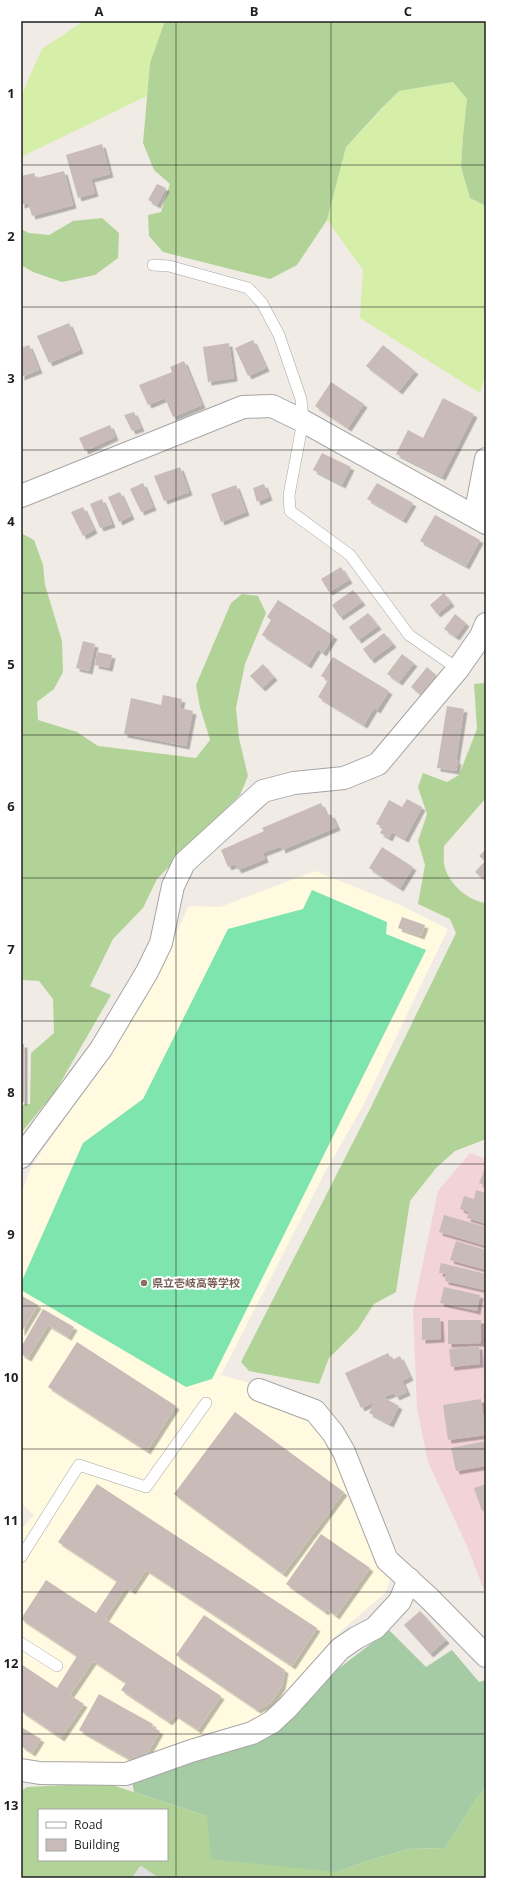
<svg xmlns="http://www.w3.org/2000/svg" width="507" height="1899" font-family="'Open Sans','Noto Sans JP',sans-serif">
	<defs>
		<filter id="shadow"><feDropShadow dx="3.5" dy="3.5" stdDeviation="0" flood-color="#0004"/></filter>
	</defs>
	<rect width="100%" height="100%" fill="#f1ebe5"/>
	<!-- commercial -->
	<polygon fill="#f2d3d7" points="470,1153 486,1159 486,1595 467,1546 428,1462 417,1408 413,1310 438,1191"/>
	<!-- education -->
	<polygon fill="#fffae0" points="315,871 400,905 448,929 364,1104 324,1174 221,1375 314,1400 351,1446 399,1555 385,1593 333,1638 264,1720 137,1766 94,1767 21,1760 21,1529 34,1515 21,1503 21,1192 32,1166 142,1005 189,906 220,907"/>
	<!-- grass -->
	<g fill="#d5eea8">
		<polygon points="84,21 165,21 150,63 147,96 21,157 21,96 42,49"/>
		<polygon points="454,82 467,99 463,136 461,167 470,198 486,206 486,374 480,393 360,318 363,270 327,220 346,147 399,91"/>
	</g>
	<!-- forest -->
	<g fill="#b1d397" fill-rule="evenodd">
		<polygon points="165,21 486,21 486,206 470,198 461,167 463,136 467,99 453,82 399,91 381,109 346,147 327,220 297,265 270,279 163,252 149,236 148,215 161,212 170,184 154,170 143,143 150,63"/>
		<polygon points="102,218 119,233 118,258 95,275 62,282 33,272 21,265 21,229 29,233 49,235 73,221"/>
		<polygon points="21,533 34,540 43,565 45,585 62,641 63,672 54,689 37,702 38,720 77,732 98,746 196,758 210,740 200,707 196,685 231,603 242,594 258,596 266,613 245,664 236,708 239,738 248,776 240,795 157,879 143,908 113,939 90,986 111,995 55,1092 21,1133 21,1105 30,1104 31,1053 54,1033 53,999 39,981 21,980"/>
		<path d="M486 680V798L444 846C444 853 443 862 445 868 450 885 469 901 486 903V1139L455 1151 436 1168 410 1201 396 1292 374 1304 358 1329 329 1358 319 1384 249 1371 241 1362 372 1105 456 933 450 919 418 904 425 865 418 841 427 814 418 787 423 773 447 782 459 775 477 729 474 684 484 683Z"/>
		<path d="M106 1783 207 1816 337 1872 361 1863 408 1849 445 1848 477 1798 486 1788V1878H159L141 1866 132 1878H21V1791L27 1787ZM39 1810H167V1860H39Z"/>
	</g>
	<!-- cemetery -->
	<polygon fill="#a5cba5" points="389,1630 426,1667 452,1650 479,1682 486,1680 486,1788 477,1798 445,1848 408,1849 361,1863 337,1872 211,1859 207,1816 134,1792 132,1782 154,1773 266,1738 316,1694 330,1675"/>
	<!-- pitch -->
	<polygon fill="#7ee5ae" points="312,890 387,922 386,934 426,950 212,1379 186,1387 21,1290 21,1283 83,1143 143,1099 228,929 303,909"/>
	<!-- parking -->
	<polygon fill="#dfdfdf" points="140,1866 159,1878 132,1878"/>
	<!-- building -->
	<g fill="#c9bcb8" filter="url(#shadow)">
		<polygon points="102,144 110,174 91,179 95,193 78,198 66,155"/>
		<polygon points="64,171 73,205 32,216 28,203 21,205 21,176 34,173 36,178"/>
		<polygon points="157,184 166,188 157,205 148,200"/>
		<polygon points="69,323 80,350 49,363 37,336"/>
		<polygon points="253,340 266,368 248,376 235,348"/>
		<polygon points="229,343 234,378 208,382 203,347"/>
		<polygon points="29,345 39,370 21,377 21,348"/>
		<polygon points="383,345 415,371 399,391 366,366"/>
		<polygon points="184,361 202,405 173,417 165,398 148,405 139,385 172,372 170,367"/>
		<polygon points="331,382 364,404 348,428 315,406"/>
		<polygon points="443,398 474,414 442,477 396,454 408,430 423,438"/>
		<polygon points="134,412 141,428 132,431 124,415"/>
		<polygon points="110,425 115,437 85,451 79,438"/>
		<polygon points="322,453 351,467 342,485 313,470"/>
		<polygon points="180,467 189,492 164,501 154,476"/>
		<polygon points="143,483 153,507 141,512 130,489"/>
		<polygon points="377,483 413,503 403,520 367,499"/>
		<polygon points="264,484 269,497 257,502 253,488"/>
		<polygon points="236,485 246,512 221,522 211,494"/>
		<polygon points="120,492 131,516 119,522 108,497"/>
		<polygon points="102,499 112,524 100,528 90,504"/>
		<polygon points="83,507 94,530 83,536 71,512"/>
		<polygon points="435,515 480,540 466,566 420,541"/>
		<polygon points="341,567 349,580 329,592 321,579"/>
		<polygon points="353,590 362,602 340,617 332,605"/>
		<polygon points="444,593 451,603 437,614 430,605"/>
		<polygon points="278,600 334,636 323,653 318,649 308,665 262,635 271,620 267,617"/>
		<polygon points="368,613 378,626 358,640 349,627"/>
		<polygon points="455,614 466,623 456,637 444,629"/>
		<polygon points="384,633 393,644 371,660 363,649"/>
		<polygon points="83,641 95,644 89,671 76,668"/>
		<polygon points="97,652 112,655 109,668 95,665"/>
		<polygon points="402,654 414,663 399,682 387,674"/>
		<polygon points="333,657 389,691 377,710 374,708 364,725 318,697 328,680 321,676"/>
		<polygon points="263,664 274,677 262,688 250,676"/>
		<polygon points="427,667 436,675 421,695 411,687"/>
		<polygon points="163,695 182,699 180,708 193,711 186,746 124,734 131,698 161,705"/>
		<polygon points="447,706 464,709 456,760 458,761 456,771 437,768"/>
		<polygon points="407,799 422,807 405,839 392,832 389,838 380,833 383,827 376,824 389,800 402,807"/>
		<polygon points="321,803 327,816 331,814 337,827 282,850 281,846 263,853 265,859 238,870 235,864 228,867 221,850 264,831 262,828"/>
		<polygon points="382,847 413,867 400,888 369,868"/>
		<polygon points="486,849 486,881 475,872 485,861 479,856"/>
		<polygon points="402,917 425,925 421,936 398,928"/>
		<rect x="21" y="1044" width="3" height="58"/>
		<polygon points="486,1166 486,1186 479,1183"/>
		<polygon points="476,1190 486,1193 486,1224 467,1218 469,1212 460,1209 464,1196 474,1199"/>
		<polygon points="444,1215 486,1227 486,1246 439,1232"/>
		<polygon points="456,1241 486,1250 486,1270 450,1260"/>
		<polygon points="441,1263 486,1274 484,1290 445,1281 446,1274 439,1273"/>
		<polygon points="444,1287 480,1295 477,1311 440,1303"/>
		<polygon points="22,1296 38,1305 21,1333 21,1298"/>
		<polygon points="43,1309 74,1327 68,1337 48,1325 28,1358 21,1354 21,1347"/>
		<polygon points="422,1318 440,1318 441,1339 422,1340"/>
		<polygon points="448,1320 481,1320 481,1343 448,1344"/>
		<polygon points="77,1342 176,1406 147,1451 48,1387"/>
		<polygon points="479,1346 480,1364 451,1367 449,1349"/>
		<polygon points="388,1353 392,1360 400,1356 410,1377 402,1381 407,1392 396,1397 394,1393 383,1397 399,1406 390,1424 369,1413 374,1402 361,1408 345,1373"/>
		<polygon points="481,1399 486,1435 448,1440 443,1405"/>
		<polygon points="235,1412 344,1492 283,1574 174,1494"/>
		<polygon points="486,1441 486,1466 456,1471 451,1448"/>
		<polygon points="97,1484 317,1628 292,1666 146,1570 132,1591 126,1587 105,1619 221,1696 198,1730 175,1715 169,1722 121,1690 126,1683 93,1661 70,1695 84,1704 61,1738 21,1711 21,1664 57,1688 77,1656 21,1619 46,1580 96,1613 117,1581 58,1542"/>
		<polygon points="486,1484 486,1510 482,1511 474,1488"/>
		<polygon points="321,1534 370,1568 336,1616 327,1609 325,1612 286,1584"/>
		<polygon points="420,1611 446,1640 430,1654 404,1625"/>
		<polygon points="204,1615 285,1670 282,1686 272,1701 265,1706 257,1710 176,1655"/>
		<polygon points="99,1694 153,1724 152,1727 160,1731 143,1761 134,1756 131,1760 79,1730"/>
		<polygon points="21,1727 41,1739 32,1753 21,1746"/>
	</g>
	<g fill="none" stroke-linecap="round" stroke-linejoin="round">
		<!-- lane casing -->
		<g stroke="#a6a6a6" stroke-width="12">
			<g id="lane">
				<polyline points="153,265 169,266 248,288 262,303 279,335 301,399 303,421 289,495 290,511 350,555 409,635 458,669"/>
				<polyline points="21,1557 79,1465 146,1487 206,1403"/>
				<polyline points="21,1643 57,1666"/>
			</g>
		</g>
		<!-- street casing -->
		<g stroke="#a6a6a6" stroke-width="24">
			<g id="street">
				<polyline points="21,496 243,407 272,406 303,421 486,523"/>
				<polyline points="475,516 486,459"/>
				<polyline points="21,1157 101,1049 147,972 161,943 173,886 184,863 263,791 294,783 344,778 378,764 458,669 481,636 486,624"/>
				<polyline points="259,1390 315,1411 333,1433 344,1452 387,1560 429,1598 486,1656"/>
				<polyline points="21,1770 40,1773 126,1774 191,1751 252,1733 272,1722 288,1707 340,1649 356,1638 375,1628 400,1601 409,1579"/>
			</g>
		</g>
		<!-- lane -->
		<use href="#lane" stroke="#fff" stroke-width="11"/>
		<!-- street -->
		<use href="#street" stroke="#fff" stroke-width="22"/>
	</g>
	<!-- grid -->
	<path fill="none" stroke="#1f1f1f" stroke-width="1" stroke-opacity="0.55" d="M176 21V1878M331 21V1878M21 165H486M21 307H486M21 450H486M21 593H486M21 735H486M21 878H486M21 1021H486M21 1164H486M21 1306H486M21 1449H486M21 1592H486M21 1734H486"/>
	<!-- markers -->
	<circle fill="#8d6e63" stroke="#fff" stroke-width="1.5" cx="144" cy="1283" r="4"/>
	<g text-anchor="middle" stroke-width="4" stroke-linejoin="round" paint-order="stroke">
		<!-- education labels -->
		<g font-size="11" font-weight="bold" fill="#785e54" stroke="#fff" text-anchor="start">
			<text x="152" y="1287">県立壱岐高等学校</text>
		</g>
	</g>
	<!-- border -->
	<rect width="507" height="1899" fill="none" stroke="#ffffff" stroke-width="44"/>
	<!-- legend -->
	<rect x="38" y="1809" width="130" height="52" fill="#ffffff" stroke="#a5a5a5"/>
	<rect x="46" y="1822" width="20" height="6" fill="#ffffff" stroke="#a5a5a5"/>
	<text x="74" y="1829" font-size="12" fill="#1f1f1f">Road</text>
	<rect x="46" y="1839" width="20" height="12" fill="#c9bcb8" stroke="#a5a5a5"/>
	<text x="74" y="1849" font-size="12" fill="#1f1f1f">Building</text>
	<rect x="22" y="22" width="463" height="1855" fill="none" stroke="#1f1f1f" stroke-width="1.5"/>
	<g font-size="13" text-anchor="middle" font-weight="bold" fill="#1f1f1f">
		<text x="99" y="16">A</text>
		<text x="254" y="16">B</text>
		<text x="408" y="16">C</text>
		<text x="11" y="98">1</text>
		<text x="11" y="241">2</text>
		<text x="11" y="383">3</text>
		<text x="11" y="526">4</text>
		<text x="11" y="669">5</text>
		<text x="11" y="811">6</text>
		<text x="11" y="954">7</text>
		<text x="11" y="1097">8</text>
		<text x="11" y="1239">9</text>
		<text x="11" y="1382">10</text>
		<text x="11" y="1525">11</text>
		<text x="11" y="1668">12</text>
		<text x="11" y="1810">13</text>
	</g>
</svg>
